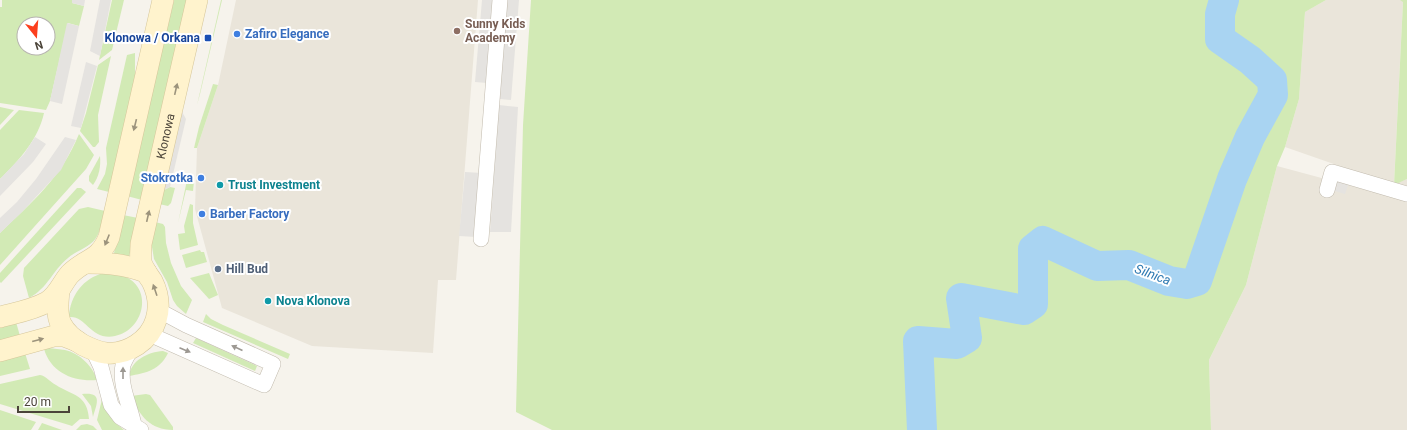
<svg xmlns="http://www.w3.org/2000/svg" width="1407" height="430" font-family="Roboto,sans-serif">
	<rect width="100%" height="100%" fill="#f6f3ec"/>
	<!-- residential -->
	<g fill="#eae5da">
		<polygon points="236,0 478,0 456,280 438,280 433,353 312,346 222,308 195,209 197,148 218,85"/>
		<polygon points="1326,0 1400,0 1403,1 1394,184 1407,179 1407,188 1394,185 1285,147 1299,99 1305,12"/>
		<polygon points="1277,166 1407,201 1407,430 1211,430 1209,360 1246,285"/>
	</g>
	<!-- green -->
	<g fill="#d2eab5" fill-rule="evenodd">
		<path d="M2 0H72V3L84 6 79 26 68 23 50 101 46 110 0 103V7H2ZM24 24H48V48H24Z"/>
		<polygon points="112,0 124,0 112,50 99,60"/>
		<polygon points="174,0 188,0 142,200 127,196"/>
		<polygon points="221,0 222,0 200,94 197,105"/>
		<polygon points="531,0 1326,0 1305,12 1299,99 1285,147 1277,166 1246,285 1209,360 1211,430 552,430 516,412 523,125"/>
		<polygon points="1400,0 1407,0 1407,179 1394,185 1403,2"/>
		<polygon points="135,53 135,87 109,192 97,189 105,174 107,164 106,148 127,55"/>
		<polygon points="111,56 98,115 99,142 95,147 93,147 80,131 86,113 98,65"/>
		<polygon points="213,84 218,85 197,148 194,148 199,127"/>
		<polygon points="0,107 14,110 0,125"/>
		<path d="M19 110 44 113C38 140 19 160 0 179V130Z"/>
		<path d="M79 134 94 155 86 169 0 265V233C33 201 61 178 79 134Z"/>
		<path d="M100 156C101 166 99 177 93 185L89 181V176Z"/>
		<polygon points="187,180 194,181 193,191 186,190 178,223"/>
		<polygon points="170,187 175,188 171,203 168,206 159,204 162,191"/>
		<polygon points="77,188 81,188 86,192 1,283 0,282 0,273"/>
		<polygon points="190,204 193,205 193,223 198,245 180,250 178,234 185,233 184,226"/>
		<path d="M88 207 105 211C102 220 101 230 96 238 89 248 77 250 68 258 52 271 48 288 29 298L23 276 24 268 79 209Z"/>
		<polygon points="123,215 138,218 129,257 115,256 114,253"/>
		<polygon points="155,222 163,224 165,227 166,243 171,263 181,286 192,300 186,314 177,306 173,300 167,282 154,259 151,241"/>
		<polygon points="200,250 201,252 204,252 207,262 186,268 182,255"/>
		<path d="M104 273C111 274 120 274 126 277 153 290 144 330 115 336 91 341 86 315 69 317 70 296 83 278 104 273Z"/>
		<polygon points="209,273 218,295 209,299 190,278"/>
		<polygon points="206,314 211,319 223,325 290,354 288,359 203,322"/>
		<polygon points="16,322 20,336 0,342 0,326"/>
		<polygon points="196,338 257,366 255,371 193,343"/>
		<path d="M49 348C54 349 60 349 65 350 79 353 93 366 97 380 74 382 51 373 44 349Z"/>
		<path d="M163 351 168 353C160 370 146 373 129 376 131 360 148 352 163 351Z"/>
		<polygon points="25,353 30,369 0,376 0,360"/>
		<path d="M40 375C46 376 50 382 56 385 73 396 87 394 89 419H80L72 426 69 425 0 404V384Z"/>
		<path d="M82 394C103 392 97 403 93 417L91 406Z"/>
		<path d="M146 394 150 395 173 427V430C150 430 139 415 131 396Z"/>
		<polygon points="102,399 117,424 124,430 102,430 97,420"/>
		<polygon points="0,410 36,422 31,430 0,430"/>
		<polygon points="42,423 62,430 38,430"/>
		<polygon points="87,424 93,426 97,430 76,430 81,425"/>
	</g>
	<!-- parking -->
	<g fill="#e5e3e0">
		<polygon points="72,0 85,0 84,6 72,3"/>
		<polygon points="100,0 111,0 100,56 90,51"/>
		<polygon points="482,0 494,0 487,83 475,82"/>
		<polygon points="507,0 519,0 511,100 500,99"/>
		<polygon points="67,23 79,26 62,104 50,101"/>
		<polygon points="86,62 97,66 81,128 71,126"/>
		<polygon points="499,105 518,107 511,232 490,232"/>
		<polygon points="181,110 186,119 170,187 162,191"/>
		<polygon points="35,137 46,144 33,162 0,196 0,179 24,154"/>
		<polygon points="65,137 76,140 61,170 22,212 0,233 0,218 17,202 36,179"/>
		<polygon points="465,172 482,173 476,237 459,236"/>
		<polygon points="1332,178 1349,183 1345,194 1328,189"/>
	</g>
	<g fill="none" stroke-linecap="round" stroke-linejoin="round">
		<!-- river -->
		<polyline stroke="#a9d4f2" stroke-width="30" points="922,430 918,341 957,344 967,338 961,298 1024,310 1033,304 1033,249 1043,241 1097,266 1129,265 1169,281 1187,284 1197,281 1232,179 1250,137 1273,95 1272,80 1250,60 1220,39 1220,14 1224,0"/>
		<!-- street casing -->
		<g stroke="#c2bbae" stroke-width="16">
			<g id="street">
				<polyline points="1327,190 1332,172 1407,194"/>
				<polyline points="481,239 500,0"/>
				<polyline points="149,334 264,385 273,364 186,325 158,310"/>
				<path d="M132 348C129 353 125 359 123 365 119 385 130 405 134 425"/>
				<polyline points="93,350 101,367 111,405 120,417 141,430"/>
			</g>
		</g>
		<!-- secondary casing -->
		<g stroke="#d6c79b" stroke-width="22">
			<g id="secondary">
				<path d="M86 263C109 263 123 264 146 272"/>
				<path id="s1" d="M59 291C58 302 56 314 61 324 66 334 74 340 83 345 91 349 98 352 106 353 128 355 150 340 156 320 160 307 158 293 152 281 148 275 143 269 141 262 140 256 141 250 141 244L197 0"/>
				<path d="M0 317C15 313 33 310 47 302 58 296 62 283 70 274 86 258 99 262 109 237L163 0"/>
				<polyline points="0,351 54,336 64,336 77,341"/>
			</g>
		</g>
		<!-- street -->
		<use href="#street" stroke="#fff" stroke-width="15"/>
		<!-- secondary -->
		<use href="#secondary" stroke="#fff3cd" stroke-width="21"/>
	</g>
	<!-- one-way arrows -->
	<defs><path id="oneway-solid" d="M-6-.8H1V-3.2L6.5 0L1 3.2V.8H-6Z"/></defs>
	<g fill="#9c937c">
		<use href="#oneway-solid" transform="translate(176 89) rotate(-77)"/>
		<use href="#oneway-solid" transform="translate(135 125) rotate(104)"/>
		<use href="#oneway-solid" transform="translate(148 216) rotate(-77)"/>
		<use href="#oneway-solid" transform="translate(107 240) rotate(112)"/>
		<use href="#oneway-solid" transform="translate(155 290) rotate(-109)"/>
		<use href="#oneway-solid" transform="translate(38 340) rotate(-15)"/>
	</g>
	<g fill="#9c9892">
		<use href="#oneway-solid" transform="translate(237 348) rotate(-156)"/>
		<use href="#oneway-solid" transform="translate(185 350) rotate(23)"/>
		<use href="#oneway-solid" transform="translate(123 373) rotate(-90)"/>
	</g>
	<!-- markers -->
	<circle fill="#8d6e63" stroke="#fff" stroke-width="1.5" cx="457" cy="31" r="4"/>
	<g fill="#3f7fe0" stroke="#fff" stroke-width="1.5">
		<circle cx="237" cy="34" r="4"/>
		<circle cx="201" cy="178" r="4"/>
		<circle cx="202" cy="214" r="4"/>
	</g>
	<rect fill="#1a4fb4" stroke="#fff" stroke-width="1.5" x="204" y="34" width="8" height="8" rx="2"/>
	<g fill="#0f9aa8" stroke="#fff" stroke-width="1.5">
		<circle cx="220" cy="185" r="4"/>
		<circle cx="268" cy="301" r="4"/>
	</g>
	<circle fill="#5c6f8a" stroke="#fff" stroke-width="1.5" cx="218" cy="269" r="4"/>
	<g text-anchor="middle" stroke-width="4" stroke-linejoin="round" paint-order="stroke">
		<!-- education labels -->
		<g font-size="12" font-weight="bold" fill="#785e54" stroke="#fff" text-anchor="start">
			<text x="465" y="28">Sunny Kids<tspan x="465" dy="14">Academy</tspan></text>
		</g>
		<!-- shop labels -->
		<g font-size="12" font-weight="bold" fill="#366cbe" stroke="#fff" text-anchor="start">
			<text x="245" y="38">Zafiro Elegance</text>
			<text x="193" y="182" text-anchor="end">Stokrotka</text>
			<text x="210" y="218">Barber Factory</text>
		</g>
		<!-- transit labels -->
		<g font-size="12" font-weight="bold" fill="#164399" stroke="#fff" text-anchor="end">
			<text x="200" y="42">Klonowa / Orkana</text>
		</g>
		<!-- street labels -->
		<g font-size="12" fill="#4b4439" stroke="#fff">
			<text dy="4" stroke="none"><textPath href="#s1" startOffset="344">Klonowa</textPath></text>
		</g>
		<!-- culture labels -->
		<g font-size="12" font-weight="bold" fill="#0d838f" stroke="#fff" text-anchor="start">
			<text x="228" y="189">Trust Investment</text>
			<text x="276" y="305">Nova Klonova</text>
		</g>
		<!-- service labels -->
		<g font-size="12" font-weight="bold" fill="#4e5e75" stroke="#fff" text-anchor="start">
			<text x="226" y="273">Hill Bud</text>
		</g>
		<!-- water labels -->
		<g font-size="13" font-style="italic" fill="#2e7ab2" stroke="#fff">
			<text transform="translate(1153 274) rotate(20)" y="5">Silnica</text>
		</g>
	</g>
	<!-- north arrow -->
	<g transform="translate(36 36) rotate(163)"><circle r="19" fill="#ffffff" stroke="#b7b4b0"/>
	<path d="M0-3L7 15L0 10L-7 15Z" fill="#fc3f1d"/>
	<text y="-6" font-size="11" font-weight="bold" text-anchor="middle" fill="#4b4439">N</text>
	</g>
	<!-- scale -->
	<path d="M18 406v6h51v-6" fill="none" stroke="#4b4439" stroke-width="2"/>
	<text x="24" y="406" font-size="12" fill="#4b4439" stroke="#ffffff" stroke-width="3" paint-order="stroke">20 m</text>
</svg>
